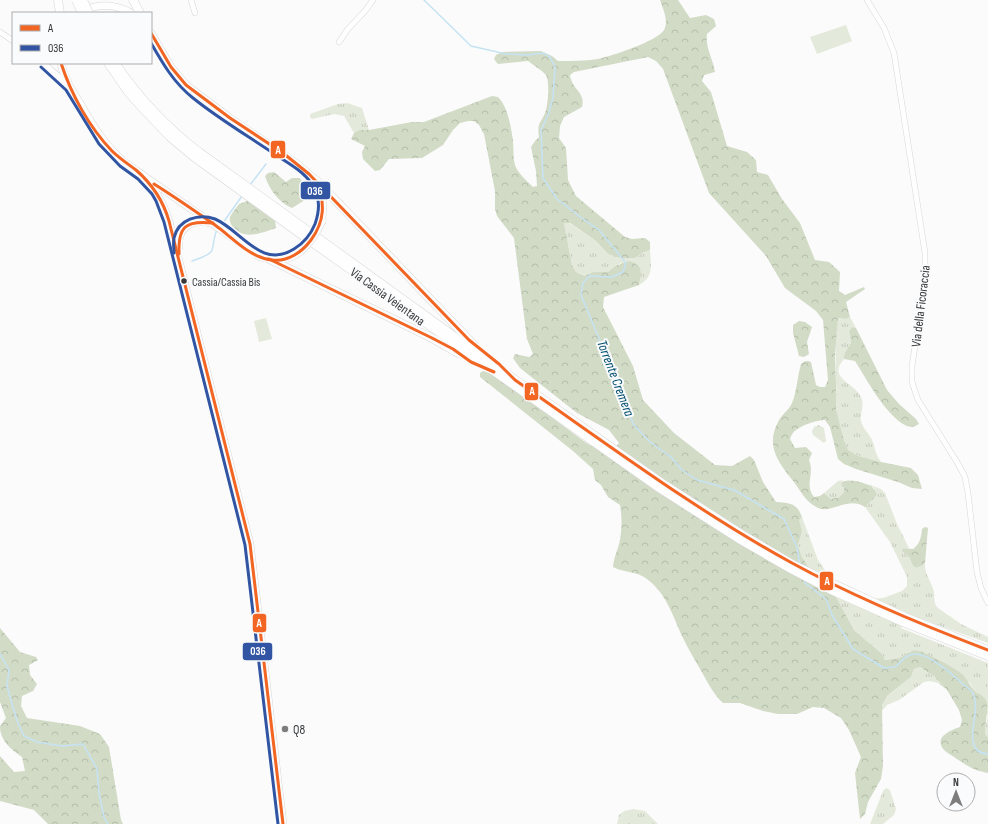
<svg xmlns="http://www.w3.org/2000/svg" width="988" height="824" font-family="'Sofia Sans Condensed',sans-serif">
	<defs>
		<pattern id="grass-tufts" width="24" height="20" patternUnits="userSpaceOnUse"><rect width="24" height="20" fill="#e4eadb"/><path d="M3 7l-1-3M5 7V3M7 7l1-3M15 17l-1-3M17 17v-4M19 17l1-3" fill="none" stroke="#c4c9bd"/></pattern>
		<pattern id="forest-crowns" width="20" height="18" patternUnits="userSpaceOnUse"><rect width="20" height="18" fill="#d2dbc6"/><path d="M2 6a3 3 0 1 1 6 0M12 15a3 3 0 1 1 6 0" fill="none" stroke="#b5bdab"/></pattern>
	</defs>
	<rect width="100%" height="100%" fill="#fbfbfb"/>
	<!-- grass -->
	<g fill="url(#grass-tufts)">
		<polygon points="347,103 362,108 369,130 359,130 354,133 344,116 334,114 312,119 310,117 310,114 338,104"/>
		<path d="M564 223H569L596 241 608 254 629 258H635L642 253 650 250C651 265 654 277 639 285L641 276 621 263 615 266 608 272H593L584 276 576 272 572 265Z"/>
		<path d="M850 317 856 328 852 327 849 331 851 343C848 348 843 353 844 359 827 378 855 383 861 397 865 405 860 413 861 421 863 429 869 433 872 440 876 449 874 452 881 462 871 459 858 458 849 451 843 446 836 415 836 407 835 399 837 391 836 383 836 361 835 340 838 318L846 319Z"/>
		<polygon points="818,425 824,428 826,441 824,443 813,435 812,431 814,427"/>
		<polygon points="843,480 841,483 844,487 844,492 839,497 831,499 824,493 838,481"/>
		<path d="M867 484 881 489 885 493 897 524 909 548H903L902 551 909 557 913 566 916 568 922 566 925 563C924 574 932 582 934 592 935 599 933 602 938 608L961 624 988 637V643L907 614 901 628 988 663V737L985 734V728L988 716 970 683 921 651 914 650 899 658 885 660 881 653 854 630 836 597 822 587 802 557 798 545 802 532 798 520 802 517 818 560 832 580 869 599 883 598 902 591 907 586V577L890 542 865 507 877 495 875 489Z"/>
		<polygon points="920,667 935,677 947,690 938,683 930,681 924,682 899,700 887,705 881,712 882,705 888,695 911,677 914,669"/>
		<polygon points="886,788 890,790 896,809 894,815 883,824 870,824 883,791"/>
		<polygon points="633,809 645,811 658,824 617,824 619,815 624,811"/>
	</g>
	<!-- forest -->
	<g fill="url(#forest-crowns)">
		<path d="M660 0H678L690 18 706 15 714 19 716 26 707 34C705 47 713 59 715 72L704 75 702 81 711 92 727 146 747 152 756 160 757 172 768 175 782 199 800 223 815 260 829 262 840 272 839 291 845 295 864 287 865 289 846 302 850 317 846 319 838 318 835 355 836 384V409L844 441 848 450 858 456 881 462 911 468 918 475 922 489 912 488 898 482 856 469 844 464 838 459 830 427 825 420C817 420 798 426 793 433 791 435 791 437 790 439L795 448 806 447 812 453 809 460C815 474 804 485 814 497L820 496 824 493 831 499 839 497 844 492V487L841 483C847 477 869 483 874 489 875 489 877 494 877 495L865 507C848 496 832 514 818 508 807 503 801 492 794 482 779 463 765 447 778 422 781 415 789 410 792 403 796 395 798 374 801 364 804 361 807 360 811 362L816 385 820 387H825L828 380 823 320 816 311 785 288 766 256 709 193 663 69 656 61 648 57 574 72 570 75C572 90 586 92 582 107L564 117 560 126 559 138 566 148 568 180 576 196 625 237 632 239 645 238 650 242V250L642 253 635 258H621L608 254 596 241 570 223H564L572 265 576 272 584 276 593 272H608L615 266 629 261 635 263 640 268 641 276 639 285 604 297 603 307 633 366 643 400 674 433 715 465 732 466 750 456 754 460 763 482 776 502C790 503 797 503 802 517L799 520 802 532 798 545 802 557 822 587 836 597 854 630 881 653 885 660 899 658 914 650 921 651C932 657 953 666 962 674 967 678 972 690 977 693 981 696 985 696 987 703 988 713 985 723 985 734L988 737V773C976 771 967 766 957 759 953 756 947 753 944 750 933 737 951 730 960 727L962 720 959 710 947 690 935 677 920 667 914 669 911 677 888 695 882 705 883 766 881 779 868 802 865 814 860 819 855 773 861 757 849 730 841 718 824 708 813 707 797 714H778L763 711 740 703H723C715 696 709 685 704 676 697 663 689 651 683 638 673 617 667 594 647 579 637 571 624 573 613 567 614 556 618 550 620 540 622 528 622 516 620 505L608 497 601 485 595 480 593 469 573 451 480 377V373L483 371 492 373 585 442 605 454H610L619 443 609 430 577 413 520 368 513 358 515 354 529 357 533 354 527 339 514 238 497 216 495 209V191L484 134 479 125 474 121H468L460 123 453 130 443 145 422 158 389 159 380 170 375 171 363 159 362 152 365 146 351 139 354 133 359 130H369L412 122H424L492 96 498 97C508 107 511 127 513 141 514 151 512 163 518 171 522 177 528 182 533 187L537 186 536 171 531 147 535 141 539 137C537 122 540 125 545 113 548 106 550 82 546 75 542 70 533 65 528 61L498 64 494 59 496 55 502 52 541 51 552 56 558 61C571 61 585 61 598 59 611 56 658 41 664 30 669 21 663 9 660 0Z"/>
		<path d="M274 172 286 182 292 178H300L306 190 305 200 292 208C279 203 269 189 265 176L268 173Z"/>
		<path d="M250 200 275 220 276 228C262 233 243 241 232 226 231 224 229 221 230 217 232 213 236 208 239 204Z"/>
		<polygon points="799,321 805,322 812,327 807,342 809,354 804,357 799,356 793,333 793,325"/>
		<path d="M852 327 856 328 887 390 899 404 916 419 919 424C916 425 914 427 911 427 890 424 866 378 855 361L844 359C843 353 848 348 851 343L849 331Z"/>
		<path d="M925 527 928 528 925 563 922 566 916 568 913 566 909 557 902 551 903 548 913 549C920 544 921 538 922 529Z"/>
		<path d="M0 628 20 652 36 657 38 660 29 665 30 675 37 684 33 691 22 696 21 706 27 718 80 726 100 734 109 747 121 820 123 824H48L34 810 0 801V756L14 772 25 771 22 757C11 749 0 741 0 726L6 718 0 702Z"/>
	</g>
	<!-- park -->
	<g fill="#e4eadb">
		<polygon points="846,25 852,41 817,54 810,37"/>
		<polygon points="266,318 272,339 259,342 254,321"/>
	</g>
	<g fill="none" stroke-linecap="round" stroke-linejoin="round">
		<!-- stream -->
		<g stroke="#c6e3f4" stroke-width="1.5">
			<polyline points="424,0 471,46 506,54 527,55 543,53 550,57 555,67 553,98 548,115 541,130 543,178 557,199 579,216 599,230 626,263 623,272 612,277 589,276 583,283 581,295 605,353 623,391 633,424 650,442 671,457 682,470 697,480 734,490 784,519 797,547 800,565"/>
			<polyline points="250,185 266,164"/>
			<polyline points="220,227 242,196"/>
			<path d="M192 261C198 259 207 256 211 252 214 249 213 237 217 230"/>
			<path d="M804 580 805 583 826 599 832 615 853 649 884 668 895 667C901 662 906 654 915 654 930 654 953 675 964 685 966 687 971 690 973 693 980 709 970 726 973 742 975 750 980 754 988 754"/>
			<polyline points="0,654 9,670 7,686 17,721 24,736 37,742 62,746 83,744 97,769 99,793 104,817 108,824"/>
		</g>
		<!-- minor casing -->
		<g stroke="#d7d7d8" stroke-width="6">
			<g id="minor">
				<polyline points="191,0 195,13"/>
				<polyline points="867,0 884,28 894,53 925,253 925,279 912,366 912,382 918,400 957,462 965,477 968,493 977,572 981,588 988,603"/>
				<polyline points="0,32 13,41"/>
				<polyline points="339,42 348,29 365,11 373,0"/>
				<polyline points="44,63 67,84"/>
			</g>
		</g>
		<!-- major casing -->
		<g stroke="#d7d7d8" stroke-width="8">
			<g id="major">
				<path d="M82 11C100 3 115 4 131 13"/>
				<polyline points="151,33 171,67 186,85 230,118 296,163 317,181 323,201 322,221"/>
				<path d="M61 63C64 79 73 92 81 105 94 128 104 144 124 162L260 257C274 261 289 261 301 251"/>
				<path d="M141 175C156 191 162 200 169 221L250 544 283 824"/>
				<path d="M179 247C177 226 193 219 211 223"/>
			</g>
		</g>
		<!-- highway casing -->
		<g stroke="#d7d7d8" stroke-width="9">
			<g id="highway">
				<polyline points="58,0 60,13"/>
				<polyline points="133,0 140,13"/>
				<polyline points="108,63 128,92 146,112 170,137 194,157 306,238 659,488 739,539 791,569 831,590 903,622 988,656"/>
				<path d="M115 63C139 98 165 126 199 152L480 355 662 483 743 535 792 564 834 584 905 617 988 650"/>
				<polyline points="317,181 475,346"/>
				<polyline points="269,259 432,338 458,353"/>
			</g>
		</g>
		<!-- minor -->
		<use href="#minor" stroke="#fefefe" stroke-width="5"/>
		<!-- major -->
		<use href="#major" stroke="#fefefe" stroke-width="7"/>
		<!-- highway -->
		<use href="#highway" stroke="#fefefe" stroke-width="8"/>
		<!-- major-bridge casing -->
		<g stroke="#d7d7d8" stroke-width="8" stroke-linecap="butt">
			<path id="major-bridge" d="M301 251C311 242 317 232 322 221"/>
		</g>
		<!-- highway-bridge casing -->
		<g stroke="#d7d7d8" stroke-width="9" stroke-linecap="butt">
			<g id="highway-bridge">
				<polyline points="76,0 82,13"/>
				<polyline points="83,0 89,13"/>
			</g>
		</g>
		<!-- major-bridge -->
		<use href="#major-bridge" stroke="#fefefe" stroke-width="7"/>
		<!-- highway-bridge -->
		<use href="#highway-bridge" stroke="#fefefe" stroke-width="8"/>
		<!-- bus-1 casing -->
		<g stroke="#fafbfc" stroke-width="6">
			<g id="bus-1">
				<path d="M151 33 171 67 186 85 230 118 283 153 309 174 469 340 499 364 515 380C606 443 695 510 792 563 854 597 922 625 988 650"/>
				<path d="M61 63C71 94 89 127 112 151 119 158 128 164 136 170 152 184 163 200 169 221L250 544 283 824"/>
				<path d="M154 184C175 197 195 211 215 225 232 237 250 258 272 260 288 262 302 252 311 240 325 221 325 203 317 182"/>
				<path d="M179 254C178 227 185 220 213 223"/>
				<polyline points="269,259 432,338 453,349 471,362 494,372"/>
			</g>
		</g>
		<!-- bus-2 casing -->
		<g stroke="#fafbfc" stroke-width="6">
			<g id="bus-2">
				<path d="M151 43C163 64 174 83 193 98 219 119 248 136 276 155 288 163 303 171 311 183 320 195 320 210 315 224 311 234 304 243 294 249 261 270 241 230 215 219 199 213 178 219 174 238 173 243 174 248 174 253"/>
				<polyline points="41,67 66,90 99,144 120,166 138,179 152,194 156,201 164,222 245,545 278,824"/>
			</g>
		</g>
		<!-- bus-1 -->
		<use href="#bus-1" stroke="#f26522" stroke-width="3"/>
		<!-- bus-2 -->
		<use href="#bus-2" stroke="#3155a3" stroke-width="3"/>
	</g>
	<!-- markers -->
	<circle fill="#39393a" stroke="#fafbfc" stroke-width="1.5" cx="184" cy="281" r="3.5"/>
	<circle fill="#7d7d7e" stroke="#fafbfc" stroke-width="1.5" cx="285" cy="729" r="4"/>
	<g text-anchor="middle" stroke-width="4" stroke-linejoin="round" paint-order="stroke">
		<!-- bus labels -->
		<g font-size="12" fill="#39393a" stroke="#fafbfc" text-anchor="start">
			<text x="192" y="286">Cassia/Cassia Bis</text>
		</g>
		<!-- street labels -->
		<g font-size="13" fill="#39393a" stroke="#fafbfc">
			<text transform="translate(388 296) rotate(36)" y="5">Via Cassia Veientana</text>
			<text transform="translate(920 306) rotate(-83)" y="5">Via della Ficoraccia</text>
		</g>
		<!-- poi labels -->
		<g font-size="13" fill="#39393a" stroke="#fafbfc" text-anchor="start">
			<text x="293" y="734">Q8</text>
		</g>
		<!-- water labels -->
		<g font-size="14" font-style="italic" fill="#004e6e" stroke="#fafbfc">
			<text transform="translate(616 378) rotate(69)" y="5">Torrente Cremera</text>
		</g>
	</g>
	<g stroke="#fafbfc" stroke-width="1.5">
		<rect x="270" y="140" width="16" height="19" rx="4" fill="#f26522"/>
		<rect x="300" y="181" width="31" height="19" rx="4" fill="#3155a3"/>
		<rect x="524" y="382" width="15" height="19" rx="4" fill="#f26522"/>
		<rect x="819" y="571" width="15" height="20" rx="4" fill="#f26522"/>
		<rect x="252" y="613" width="15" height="20" rx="4" fill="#f26522"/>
		<rect x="242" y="642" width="31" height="19" rx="4" fill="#3155a3"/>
	</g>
	<g font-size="11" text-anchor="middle" font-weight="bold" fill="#fff">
		<text x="278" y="154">A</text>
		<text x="315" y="195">036</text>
		<text x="532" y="395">A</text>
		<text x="827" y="585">A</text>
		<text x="259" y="627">A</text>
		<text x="258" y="655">036</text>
	</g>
	<!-- legend -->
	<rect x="12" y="12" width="140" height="52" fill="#fafbfc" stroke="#adadae"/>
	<rect x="20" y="25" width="20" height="6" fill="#f26522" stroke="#adadae"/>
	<text x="48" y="32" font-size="12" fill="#39393a">A</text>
	<rect x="20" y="45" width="20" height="6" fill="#3155a3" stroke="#adadae"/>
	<text x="48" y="52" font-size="12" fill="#39393a">036</text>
	<!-- north arrow -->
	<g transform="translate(956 792)"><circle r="19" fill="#fafbfc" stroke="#adadae"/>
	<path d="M0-3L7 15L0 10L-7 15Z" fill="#7d7d7e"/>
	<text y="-6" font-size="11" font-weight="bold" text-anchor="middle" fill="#39393a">N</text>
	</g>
</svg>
